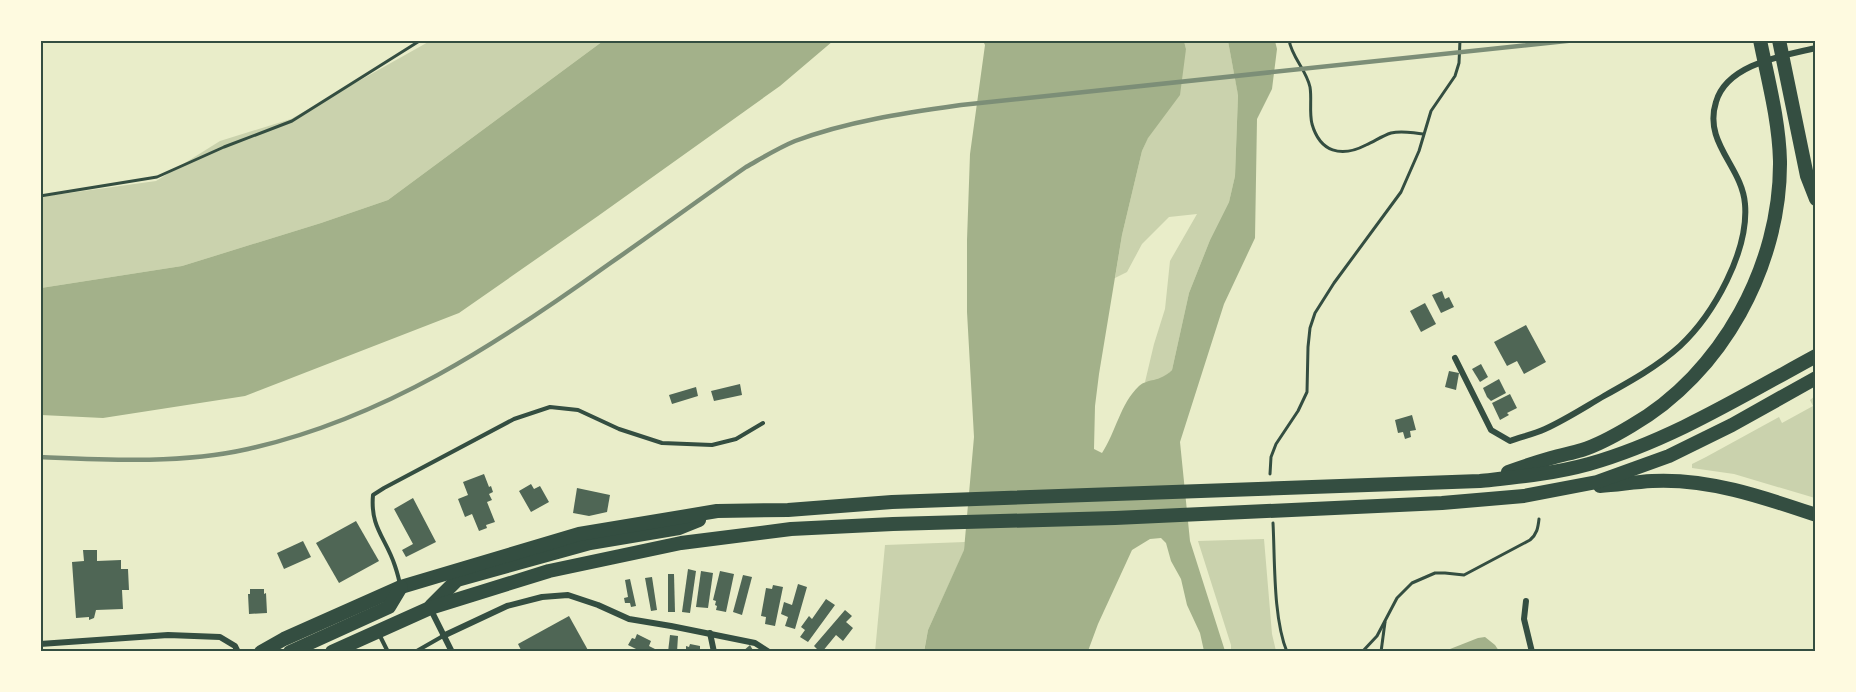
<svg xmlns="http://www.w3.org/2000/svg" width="1856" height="692" font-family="'Source Serif 4',serif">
	<rect width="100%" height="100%" fill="#e9edc9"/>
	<!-- green -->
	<g fill="#cad2ad">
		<polygon points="430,41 603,41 388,200 321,223 182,266 41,288 40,197 156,181 220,141 291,119"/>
		<path d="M1184 41H1228L1238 94 1235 176 1229 202 1210 240 1189 293 1172 370C1164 378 1157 382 1145 382L1154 344 1165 309 1170 261 1197 214 1169 217 1142 244 1127 272 1115 278 1122 235 1142 151 1186 49Z"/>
		<polygon points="1815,396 1815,498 1734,474 1692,468 1692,464 1706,457 1779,417 1782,423 1813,406 1810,400"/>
		<polygon points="1264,539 1272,634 1276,651 1231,651 1231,645 1198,541"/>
		<polygon points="965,542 964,551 928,630 924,651 875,652 885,545"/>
	</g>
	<!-- water -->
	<g fill="#a3b18a">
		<polygon points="603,41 833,41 780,86 598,216 459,313 245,396 103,418 41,415 41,288 182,266 321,223 388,200"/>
		<path d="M983 41H1184L1186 49 1180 95 1148 138 1142 151 1122 235 1099 374 1095 406 1094 449 1102 453C1116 432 1120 404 1139 386 1148 378 1159 383 1172 370L1189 293 1210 240 1229 202 1235 176 1238 95 1228 41H1275L1277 49 1272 89 1257 119 1255 238 1224 304 1180 442 1190 541 1225 651H1204L1200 633 1187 605 1181 579 1171 561 1166 543 1161 538 1150 539 1132 550 1098 624 1088 651 924 652 928 630 964 550 974 437 967 312V240L970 154 985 45Z"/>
		<polygon points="1485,637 1495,645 1499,651 1445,651 1478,638"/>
	</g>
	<!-- building -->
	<g fill="#4f6655">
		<polygon points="1442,291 1445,299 1449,297 1454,307 1441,313 1432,295"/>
		<polygon points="1425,303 1436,324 1421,332 1410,311"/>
		<polygon points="1526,325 1546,362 1524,374 1517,361 1507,366 1494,342"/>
		<polygon points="1481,364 1488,377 1480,382 1472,369"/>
		<polygon points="1449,371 1459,373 1456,390 1445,387"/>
		<polygon points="1499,379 1506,393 1491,401 1487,397 1483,388"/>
		<polygon points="740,384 742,395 714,401 711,391"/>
		<polygon points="696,387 698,396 672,404 669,395"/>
		<polygon points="1510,394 1517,408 1507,413 1509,415 1500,420 1492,403"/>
		<polygon points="1412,415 1416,430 1410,431 1411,437 1405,439 1403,432 1398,433 1395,420"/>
		<polygon points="484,474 489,487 491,486 493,492 489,494 492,500 487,502 495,522 486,525 487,528 479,531 472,514 465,517 458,499 468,495 463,482"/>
		<polygon points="531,484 534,489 540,486 549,502 531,512 519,491"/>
		<polygon points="577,488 610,495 607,512 589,516 573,513"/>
		<polygon points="413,498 436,542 406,557 402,550 413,544 394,509"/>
		<polygon points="356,521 379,561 339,583 316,543"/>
		<polygon points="303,541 311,557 284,569 277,553"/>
		<polygon points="83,550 97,550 97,561 121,560 121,569 128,569 129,590 122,590 123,609 96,610 94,618 89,620 89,617 76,618 72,562 84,561"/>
		<polygon points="688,569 696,571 690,613 682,612"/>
		<polygon points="701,571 713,573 708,608 696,607"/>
		<polygon points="720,571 734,574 726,612 716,610 717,606 715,605 716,601 713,600"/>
		<polygon points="668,574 674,574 675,612 668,612"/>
		<polygon points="743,575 752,577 742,615 733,612"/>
		<polygon points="652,577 657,610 651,611 645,578"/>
		<polygon points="630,579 636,606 631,607 630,603 625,603 624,598 628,597 625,580"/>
		<polygon points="798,584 807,587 795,629 785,626 788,617 781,614 784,602 792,605"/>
		<polygon points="773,585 783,587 775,626 765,624 766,617 761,616 766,588 772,589"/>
		<polygon points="250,589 264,589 264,594 266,593 267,613 249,614 248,594 250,594"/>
		<polygon points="826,599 835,605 808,642 800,637 805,630 801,627 809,616 812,619"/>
		<polygon points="845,610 852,616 846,622 853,628 843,641 836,635 822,652 820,652 814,646"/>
		<polygon points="569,616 589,652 522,652 518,644"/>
		<polygon points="637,634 651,641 649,646 661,652 642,652 628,645 632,638 635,639"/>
		<polygon points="670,635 678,636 677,652 668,652"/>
		<polygon points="690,644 700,646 700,652 686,650 686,646 689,647"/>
		<polygon points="750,645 754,652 742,652"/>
	</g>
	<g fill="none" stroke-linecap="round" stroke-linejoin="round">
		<!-- path -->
		<g stroke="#344e41" stroke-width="3">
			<path d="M1289 40C1292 58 1306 69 1310 87 1312 99 1309 112 1312 124 1320 152 1341 158 1366 145 1375 141 1382 136 1391 133 1403 130 1411 133 1423 134"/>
			<polyline points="40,196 157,177 224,147 292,121 421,40"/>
			<polyline points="1270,474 1271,457 1276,444 1298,411 1307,392 1308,347 1310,328 1315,313 1334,283 1401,192 1419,151 1431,111 1455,76 1459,63 1460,40"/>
			<path d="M1273 523C1275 560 1273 618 1287 652"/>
			<path d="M1362 652 1377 636 1397 598 1412 583 1435 573H1445L1464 575 1530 540C1537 534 1538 528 1539 519"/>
			<polyline points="1381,652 1385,622"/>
		</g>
		<!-- service -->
		<g stroke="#344e41" stroke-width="4">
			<path d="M400 585C399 579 397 572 395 566 386 538 370 528 373 495L384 488 514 419 550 407 578 410 619 429 662 443 712 445 736 439 763 423"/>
			<polyline points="379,634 388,652"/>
			<polyline points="415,652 443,636"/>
		</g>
		<!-- minor -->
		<g stroke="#344e41" stroke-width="6">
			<path d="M1455 358 1491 430 1510 441C1521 437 1534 434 1545 429 1565 420 1585 407 1604 396 1631 381 1658 366 1680 346 1714 314 1749 251 1745 204 1742 166 1703 143 1716 102 1727 64 1782 56 1816 48"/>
			<polyline points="1526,601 1524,619 1532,652"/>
			<polyline points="430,608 452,652"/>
			<polyline points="710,633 714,652"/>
			<polyline points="443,636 507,606 542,597 568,595 598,605 629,619 671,626 755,643 769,652"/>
			<polyline points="40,644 168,635 220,637 235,646 238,652"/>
		</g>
		<!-- trunk -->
		<g stroke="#344e41" stroke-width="14">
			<polyline points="1779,40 1807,176 1816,199"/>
			<path d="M1508 472C1522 467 1537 462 1551 458 1561 455 1572 453 1582 450 1598 445 1616 435 1631 426 1722 374 1781 265 1780 161 1779 120 1768 80 1760 40"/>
			<path d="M1600 486C1617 485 1634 482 1652 481 1708 478 1763 497 1816 515"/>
			<polyline points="431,606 457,580 590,543 679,528 699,520"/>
			<path d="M261 652 284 639 401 587 579 534 717 511 788 510 892 502 1480 481C1517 477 1553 474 1589 464 1670 441 1742 396 1816 356"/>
			<polyline points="290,652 389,607 401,587"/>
			<polyline points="332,652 430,608 549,571 681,543 791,529 893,524 1115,518 1442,503 1524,496 1597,482 1669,456 1732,425 1816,378"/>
		</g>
		<!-- rail -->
		<path stroke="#7c8e77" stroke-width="4.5" d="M40 457C109 460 181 464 248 449 383 419 499 343 609 264 655 232 700 199 746 167 762 158 778 148 795 141 848 121 905 113 961 105L1576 40"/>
	</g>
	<!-- border -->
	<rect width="1856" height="692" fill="none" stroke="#fefae0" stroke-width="84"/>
	<rect x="42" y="42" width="1772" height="608" fill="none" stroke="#344e41" stroke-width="2"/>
</svg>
